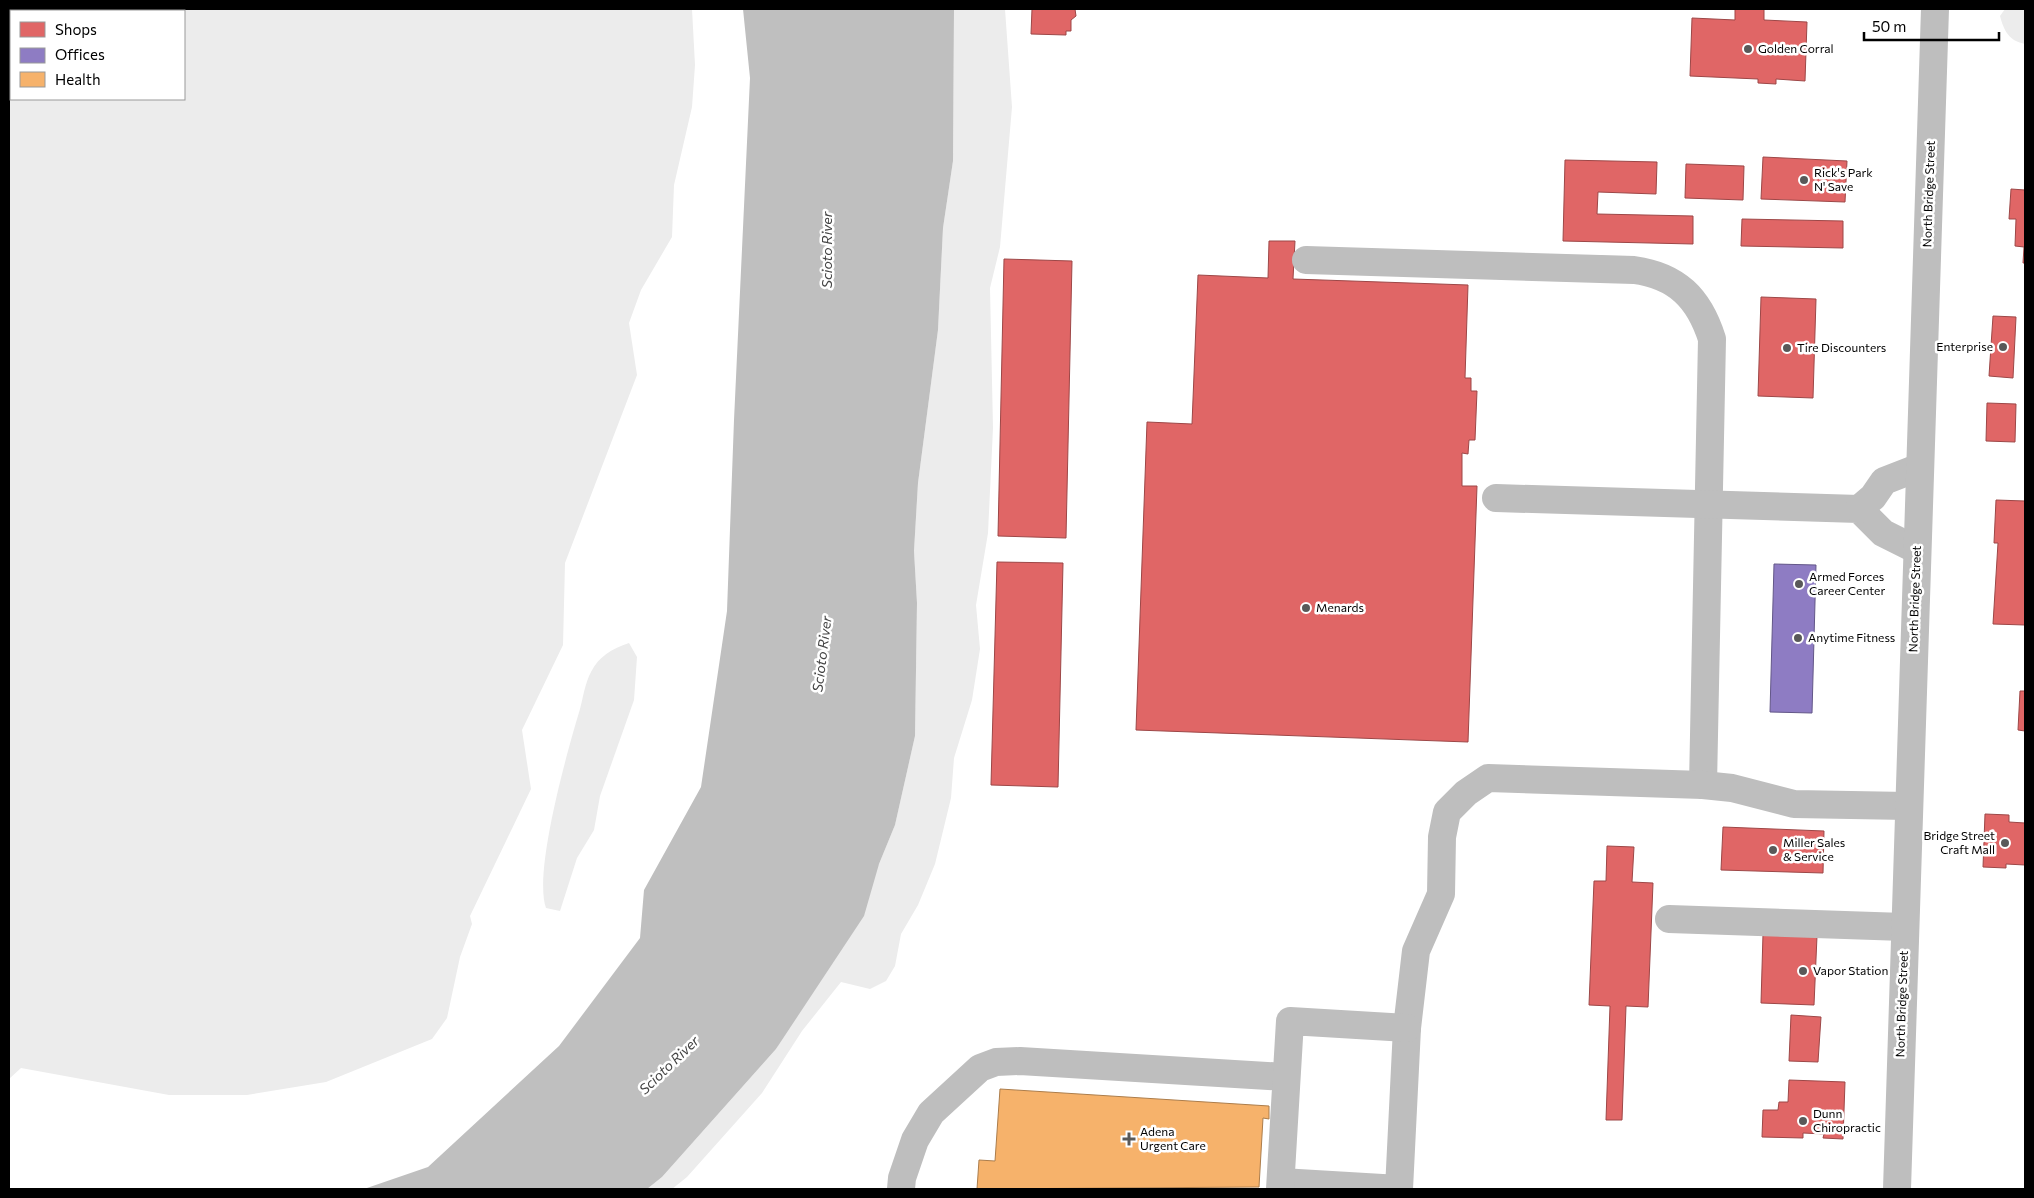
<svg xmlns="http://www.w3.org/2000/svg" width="2034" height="1198" font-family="Commissioner,sans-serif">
	<rect width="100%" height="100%" fill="#fff"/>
	<!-- green -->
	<g fill="#ececec" fill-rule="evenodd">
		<path d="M9 9H692L695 65 692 107 674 185 672 237 641 290 629 323 637 375 565 563 563 645 522 730 531 789 470 916 472 924 460 957 447 1018 432 1039 326 1082 247 1095H169L21 1068 9 1079ZM184 11V99H11V11Z"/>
		<polygon points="954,9 1005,9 1012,107 1000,247 990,288 993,428 988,533 976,605 980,649 972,700 954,758 951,798 935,864 918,905 901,934 895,966 886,981 870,989 841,982 802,1031 762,1093 687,1177 672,1189 647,1189 662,1177 776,1049 879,864 895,825 915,736 917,603 914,551 918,483 938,330 943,228 953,161"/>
		<path d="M2005 9H2025V44C2009 41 2004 31 2000 16Z"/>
		<path d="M629 643 637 657 634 700 600 796 594 830 577 858 560 911 546 908C533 872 568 749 580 709 583 698 585 683 591 672 599 656 612 649 629 643Z"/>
	</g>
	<!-- water -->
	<polygon fill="#bfbfbf" points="743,9 954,9 953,161 943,228 938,330 918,483 914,551 917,603 915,736 895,825 879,864 864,916 776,1049 662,1177 647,1189 364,1189 428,1167 559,1046 640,938 644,890 701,787 727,611 734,420 750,78"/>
	<!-- shops -->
	<g fill="#e06666" stroke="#9d4747">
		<polygon points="1032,9 1075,9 1076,16 1071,20 1071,31 1066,31 1066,35 1031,34"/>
		<polygon points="1735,9 1764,9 1764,20 1807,22 1805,81 1776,79 1776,84 1758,83 1758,79 1690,76 1692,18 1735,20"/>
		<polygon points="1763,157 1847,161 1845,202 1761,199"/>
		<polygon points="1565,160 1657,162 1656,194 1598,192 1597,214 1693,216 1693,244 1563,241"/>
		<polygon points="1686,164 1744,166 1743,200 1685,198"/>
		<polygon points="2011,189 2025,190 2025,263 2023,263 2024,247 2015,246 2016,219 2009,219"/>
		<polygon points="1742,219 1843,221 1843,248 1741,246"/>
		<polygon points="1269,241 1295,241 1293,279 1468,285 1465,378 1471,378 1471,391 1477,391 1475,440 1469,440 1468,454 1462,453 1462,486 1477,486 1468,742 1136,730 1147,422 1192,424 1198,275 1268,278"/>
		<polygon points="1004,259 1072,261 1066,538 998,536"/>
		<polygon points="1761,297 1816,299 1813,398 1758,396"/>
		<polygon points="1993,316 2016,317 2013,378 1989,376"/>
		<polygon points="1987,403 2016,404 2015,442 1986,441"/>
		<polygon points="1996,500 2025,501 2025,625 1993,624 1998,543 1994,543"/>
		<polygon points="997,562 1063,563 1058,787 991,785"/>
		<polygon points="2020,691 2025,691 2025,731 2018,730"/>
		<polygon points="1985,814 2009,815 2009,822 2025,823 2025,865 2006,864 2006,868 1983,867"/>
		<polygon points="1723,827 1824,831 1823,873 1721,870"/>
		<polygon points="1607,846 1634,847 1632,882 1653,883 1648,1007 1626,1006 1622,1120 1606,1120 1610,1006 1589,1005 1594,881 1606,881"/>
		<polygon points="1763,934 1817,936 1814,1005 1761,1003"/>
		<polygon points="1791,1015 1821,1017 1818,1062 1789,1061"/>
		<polygon points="1789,1080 1845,1082 1843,1139 1823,1138 1824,1134 1803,1133 1803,1138 1762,1137 1763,1110 1778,1110 1779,1102 1788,1102"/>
	</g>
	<!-- offices -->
	<polygon fill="#8e7cc3" stroke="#635788" points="1774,564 1816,565 1812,713 1770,712"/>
	<!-- health -->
	<polygon fill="#f6b26b" stroke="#ac7d4b" points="1000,1089 1269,1106 1269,1119 1263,1118 1259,1187 977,1189 979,1160 995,1161"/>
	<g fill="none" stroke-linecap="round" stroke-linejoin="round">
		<!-- minor -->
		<g stroke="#bebebe" stroke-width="28">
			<path d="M1306 260 1634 270C1677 276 1699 298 1712 339L1703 785"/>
			<polyline points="1496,498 1859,509 1883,533 1917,550"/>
			<polyline points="1859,509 1873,497 1884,481 1920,467"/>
			<polyline points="1669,919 1904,927"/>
			<polyline points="1281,1182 1399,1189 1407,1028 1416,951 1441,894 1442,837 1447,812 1466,793 1488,778 1703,785 1732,788 1794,804 1908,806"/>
			<polyline points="901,1189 902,1178 915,1140 931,1113 980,1068 996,1062 1020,1061 1286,1077"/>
			<polyline points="1280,1189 1290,1021 1407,1028"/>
		</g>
		<!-- major -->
		<polyline stroke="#bebebe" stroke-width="28" points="1897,1189 1935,9"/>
	</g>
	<!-- markers -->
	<g fill="#595959" stroke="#fff" stroke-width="2">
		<circle cx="1748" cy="49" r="5"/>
		<circle cx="1804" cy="180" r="5"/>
		<circle cx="2003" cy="347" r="5"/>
		<circle cx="1787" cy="348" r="5"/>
		<circle cx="1799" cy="584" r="5"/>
		<circle cx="1306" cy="608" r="5"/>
		<circle cx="1798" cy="638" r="5"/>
		<circle cx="2005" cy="843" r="5"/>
		<circle cx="1773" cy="850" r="5"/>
		<circle cx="1803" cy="971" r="5"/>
		<circle cx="1803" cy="1121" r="5"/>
		<path d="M1126.5 1131.5h5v5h5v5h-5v5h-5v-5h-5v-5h5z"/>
	</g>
	<g text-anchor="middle" stroke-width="5" stroke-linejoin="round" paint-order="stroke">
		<!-- poi labels -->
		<g font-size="12" fill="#000" stroke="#fff" text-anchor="start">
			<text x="1758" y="53">Golden Corral</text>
			<text x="1814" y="177">Rick's Park<tspan x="1814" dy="14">N' Save</tspan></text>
			<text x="1993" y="351" text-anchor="end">Enterprise</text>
			<text x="1797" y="352">Tire Discounters</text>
			<text x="1809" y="581">Armed Forces<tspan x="1809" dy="14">Career Center</tspan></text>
			<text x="1316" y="612">Menards</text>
			<text x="1808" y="642">Anytime Fitness</text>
			<text x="1995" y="840" text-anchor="end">Bridge Street<tspan x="1995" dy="14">Craft Mall</tspan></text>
			<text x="1783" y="847">Miller Sales<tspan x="1783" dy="14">&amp; Service</tspan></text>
			<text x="1813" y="975">Vapor Station</text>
			<text x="1813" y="1118">Dunn<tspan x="1813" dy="14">Chiropractic</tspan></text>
			<text x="1140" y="1136">Adena<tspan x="1140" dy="14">Urgent Care</tspan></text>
		</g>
		<!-- street labels -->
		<g font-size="12" fill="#000" stroke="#fff">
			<text transform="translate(1929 194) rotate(-88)" y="4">North Bridge Street</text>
			<text transform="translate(1915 599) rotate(-88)" y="4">North Bridge Street</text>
			<text transform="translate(1902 1004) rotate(-88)" y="4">North Bridge Street</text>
		</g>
		<!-- water labels -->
		<g font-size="14" font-style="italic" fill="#444" stroke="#fff">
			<text transform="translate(827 250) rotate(-90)" y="5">Scioto River</text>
			<text transform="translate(822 654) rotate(-83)" y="5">Scioto River</text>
			<text transform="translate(669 1065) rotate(-44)" y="5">Scioto River</text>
		</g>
	</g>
	<!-- border -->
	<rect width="2034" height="1198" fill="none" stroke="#000000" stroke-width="20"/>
	<!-- legend -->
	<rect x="10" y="10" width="175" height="90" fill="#ffffff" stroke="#999999"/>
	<rect x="20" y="22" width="25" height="15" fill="#e06666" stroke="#999999"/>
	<text x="55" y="35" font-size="15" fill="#000000">Shops</text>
	<rect x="20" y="48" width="25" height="15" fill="#8e7cc3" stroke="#999999"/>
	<text x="55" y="60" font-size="15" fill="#000000">Offices</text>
	<rect x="20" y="72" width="25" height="15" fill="#f6b26b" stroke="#999999"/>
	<text x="55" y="85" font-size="15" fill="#000000">Health</text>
	<!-- scale -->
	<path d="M1864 32v8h135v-8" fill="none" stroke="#000000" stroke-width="2.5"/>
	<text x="1872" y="32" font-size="15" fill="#000000" stroke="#ffffff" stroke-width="4" paint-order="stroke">50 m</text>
</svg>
